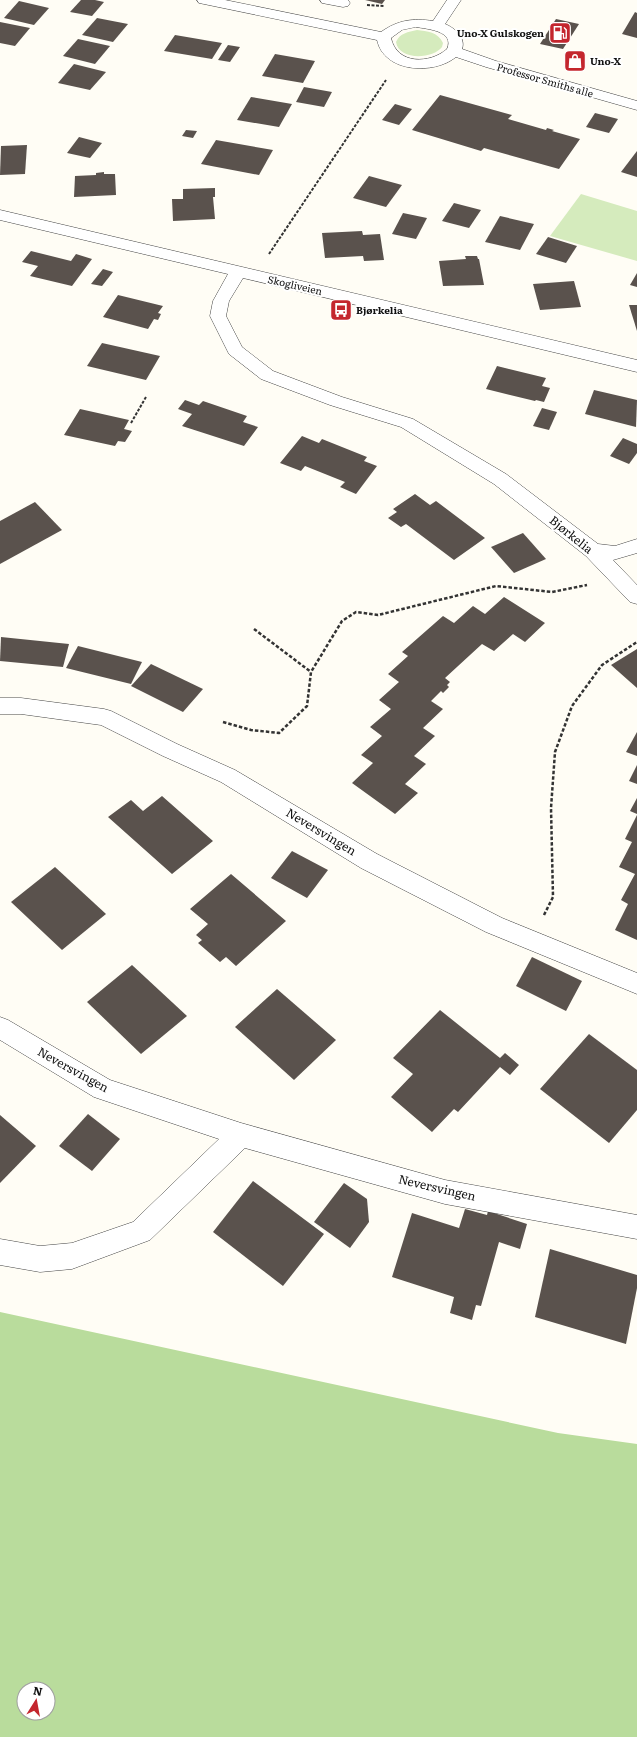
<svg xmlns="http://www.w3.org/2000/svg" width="637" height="1737" font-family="Literata,serif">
	<rect width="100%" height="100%" fill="#fffdf5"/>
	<!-- green -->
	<g fill="#d5ebbd">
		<path d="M417 30C427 31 438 32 443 43L442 47C433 59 399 61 396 42 400 33 408 32 417 30Z"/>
		<polygon points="581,194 637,211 637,261 550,236"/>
	</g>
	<!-- forest -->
	<path fill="#b9dc9c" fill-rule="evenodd" d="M0 1312 558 1433 637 1444V1737H0ZM24 1689H48V1713H24Z"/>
	<!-- building -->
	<g fill="#5a524d">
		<polygon points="81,0 95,0 104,2 92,16 70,12"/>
		<polygon points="365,0 385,0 382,4"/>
		<polygon points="19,1 49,8 34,25 4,18"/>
		<polygon points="635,12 637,13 637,38 622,34"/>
		<polygon points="97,18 128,24 113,42 82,35"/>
		<polygon points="556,19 579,24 563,49 540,44"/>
		<polygon points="0,22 30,28 15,46 0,43"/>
		<polygon points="175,35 222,43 212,59 164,51"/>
		<polygon points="78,39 110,46 95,64 63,56"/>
		<polygon points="228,45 240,47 230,62 218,60"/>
		<polygon points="275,54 315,61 303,83 262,76"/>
		<polygon points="74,64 106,72 90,90 58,83"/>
		<polygon points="304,87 332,92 324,107 296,102"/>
		<polygon points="440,95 512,115 508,119 546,130 547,128 554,130 552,131 580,139 559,169 484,148 481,151 412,130"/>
		<polygon points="251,97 292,104 279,127 237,120"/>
		<polygon points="395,104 412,109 399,125 382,120"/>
		<polygon points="595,113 618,119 609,133 586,127"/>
		<polygon points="186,130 197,131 193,138 182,136"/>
		<polygon points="79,137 102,143 90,158 67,153"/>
		<polygon points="216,140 273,150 259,175 201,164"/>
		<polygon points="27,145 25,174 0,175 1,146"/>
		<polygon points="637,151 637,177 621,172"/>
		<polygon points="104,172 104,174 115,174 116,195 74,197 75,176 96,175 96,173"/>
		<polygon points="369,176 402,185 386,207 353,198"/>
		<polygon points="215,188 215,197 213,197 215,219 173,221 172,199 183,199 183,189"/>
		<polygon points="454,203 481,210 469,228 442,221"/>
		<polygon points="403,213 427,218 416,239 392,234"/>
		<polygon points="500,216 534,224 520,250 485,242"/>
		<polygon points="362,231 363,235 380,234 384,260 364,261 363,256 325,258 322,233"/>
		<polygon points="548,237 577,246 566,263 536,254"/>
		<polygon points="31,251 71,261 76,254 92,259 72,286 30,276 38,266 22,262"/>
		<polygon points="465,256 477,256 478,259 479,259 484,285 443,286 439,261 466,259"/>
		<polygon points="103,269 113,272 102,286 91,284"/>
		<polygon points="637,273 637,287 630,285"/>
		<polygon points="574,281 581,307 540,310 533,284"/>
		<polygon points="118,295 163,306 158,313 161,314 158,320 154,319 148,329 103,317"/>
		<polygon points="629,305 637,305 637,331"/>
		<polygon points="338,309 352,312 349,316 336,313"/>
		<polygon points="102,343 160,356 146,380 87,366"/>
		<polygon points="497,366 546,378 542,386 550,388 544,402 536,400 535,401 486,389"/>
		<polygon points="594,390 637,400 636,427 585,414"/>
		<polygon points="185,400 199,405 203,401 247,416 243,422 258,427 244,446 182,426 192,414 178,409"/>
		<polygon points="542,408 557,412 549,430 533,426"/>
		<polygon points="80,409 129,420 124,429 132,431 125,442 118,441 115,446 64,435"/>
		<polygon points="302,436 319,443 322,439 367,457 364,461 377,466 356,494 340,487 345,482 305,466 301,471 280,463"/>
		<polygon points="623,438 637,444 637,453 629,464 610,456"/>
		<polygon points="415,494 430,505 436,501 485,538 454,560 406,524 401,527 388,518 397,512 393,509"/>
		<polygon points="35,502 62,530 0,564 0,521"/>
		<polygon points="523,533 546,559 514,573 491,547"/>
		<polygon points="504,597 545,623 525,642 513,634 494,651 482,644 445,678 450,682 447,685 449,687 443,693 441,691 431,701 443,709 423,728 435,736 414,756 426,764 405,784 418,793 395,814 352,783 373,763 361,755 382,736 370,727 391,709 379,700 399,682 388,674 408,656 402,652 443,616 454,623 473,606 485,614"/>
		<polygon points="1,637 69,644 63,667 0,661"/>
		<polygon points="78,646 142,662 131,684 66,668"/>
		<polygon points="637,649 637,688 611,665"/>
		<polygon points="151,664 203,689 183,712 131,686"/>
		<polygon points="637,732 637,756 626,752"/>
		<polygon points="637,765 637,784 629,781"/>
		<polygon points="162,796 213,841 172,874 108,817 131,800 143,811"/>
		<polygon points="637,798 637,814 630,811"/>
		<polygon points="637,815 637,940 615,930 628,904 621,900 635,874 619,867 632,842 625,839"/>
		<polygon points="292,851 328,870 307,898 271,878"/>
		<polygon points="55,867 106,914 62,950 11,902"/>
		<polygon points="231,874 286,921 236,966 226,957 220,962 198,943 202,940 196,935 208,924 190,909"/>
		<polygon points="532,957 582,981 566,1011 516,986"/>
		<polygon points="132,965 187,1016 141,1054 87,1002"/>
		<polygon points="277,989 336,1040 294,1080 235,1027"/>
		<polygon points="440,1010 500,1058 505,1053 519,1065 510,1075 500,1067 458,1112 454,1109 432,1132 391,1097 413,1074 393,1058"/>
		<polygon points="589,1034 637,1070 637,1110 609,1143 540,1089"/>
		<polygon points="88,1114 120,1139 92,1171 59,1146"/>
		<polygon points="0,1115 36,1146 0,1183"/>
		<polygon points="253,1181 324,1234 283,1286 213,1232"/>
		<polygon points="344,1183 367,1199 369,1222 350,1248 314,1222"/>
		<polygon points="465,1209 487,1215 488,1211 527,1224 520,1249 499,1242 481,1306 476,1305 472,1320 450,1313 454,1297 392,1277 412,1213 459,1228"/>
		<polygon points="550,1249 637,1275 637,1288 626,1344 535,1317"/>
	</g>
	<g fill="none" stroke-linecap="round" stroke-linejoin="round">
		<!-- minor casing -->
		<g stroke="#444" stroke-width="1">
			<g id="minor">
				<path d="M197 0H225L381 32C398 20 413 18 433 21L447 0H461L445 24C455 28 466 38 462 49L496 61 637 101V110L486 67 456 57C434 75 384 73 377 40L204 4 199 3ZM416 27C428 29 455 31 447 49 430 64 397 65 391 38L402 30Z"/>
				<polygon points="320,0 348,0 350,3 348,6 343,7 322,3"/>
				<polygon points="0,210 637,360 637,372 243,278 229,301 226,316 242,347 273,371 342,397 413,419 506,474 598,544 615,546 637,539 637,553 613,560 637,585 637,604 630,602 586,556 494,484 401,427 330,405 261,379 229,354 210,316 213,301 228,274 0,220"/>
				<polygon points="0,698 21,698 104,709 111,711 177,744 235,770 377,854 502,918 637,973 637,994 486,932 361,868 221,782 163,756 101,725 21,714 0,714"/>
				<polygon points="0,1017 8,1020 110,1080 241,1123 445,1180 637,1215 637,1239 445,1204 245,1148 150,1240 72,1269 40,1272 0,1265 0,1239 40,1246 72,1243 133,1222 219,1139 94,1097 0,1040"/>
			</g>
		</g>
		<!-- path-far1 -->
		<g stroke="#333" stroke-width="2" stroke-dasharray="3 1.5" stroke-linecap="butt">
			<polyline points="367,5 384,6"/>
			<polyline points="269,254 386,80"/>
			<polyline points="131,423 146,397"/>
		</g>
		<!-- path -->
		<g stroke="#333" stroke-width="2.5" stroke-dasharray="3.5 2" stroke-linecap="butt">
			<polyline points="254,629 311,672"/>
			<polyline points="223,722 251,730 279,733 307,706 311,672 342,621 356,612 378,615 496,586 552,592 587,585"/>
			<polyline points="544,915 553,897 551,808 555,752 572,706 602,665 637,642"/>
		</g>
		<!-- minor -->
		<use href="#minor" fill="#fff" fill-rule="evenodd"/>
	</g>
	<!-- icons -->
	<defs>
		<g id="fuel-square" transform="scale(1.15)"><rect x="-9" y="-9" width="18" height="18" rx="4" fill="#c4262e" stroke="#fff"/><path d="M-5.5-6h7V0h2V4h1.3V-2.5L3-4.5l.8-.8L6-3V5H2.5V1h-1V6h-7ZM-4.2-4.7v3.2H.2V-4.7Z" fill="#fff"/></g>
		<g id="shop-square" transform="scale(1.15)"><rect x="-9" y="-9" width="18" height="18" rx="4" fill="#c4262e" stroke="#fff"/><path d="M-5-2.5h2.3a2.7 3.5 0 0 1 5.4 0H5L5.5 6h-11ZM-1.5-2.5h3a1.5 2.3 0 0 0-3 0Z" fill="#fff"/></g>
		<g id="bus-square" transform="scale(1.15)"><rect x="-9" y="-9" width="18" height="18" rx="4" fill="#c4262e" stroke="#fff"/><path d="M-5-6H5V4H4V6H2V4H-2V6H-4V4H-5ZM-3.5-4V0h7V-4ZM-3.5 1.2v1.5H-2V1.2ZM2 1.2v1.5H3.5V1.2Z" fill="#fff"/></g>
	</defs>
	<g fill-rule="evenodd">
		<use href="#fuel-square" x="560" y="33"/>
		<use href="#shop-square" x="575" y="61"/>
		<use href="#bus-square" x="341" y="310"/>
	</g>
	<g text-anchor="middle" stroke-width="4" stroke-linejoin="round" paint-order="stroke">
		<!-- far-poi labels -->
		<g font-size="10" font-weight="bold" fill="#111" stroke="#fff" text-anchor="start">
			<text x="544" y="37" text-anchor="end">Uno-X Gulskogen</text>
			<text x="590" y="65">Uno-X</text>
			<text x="356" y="314">Bjørkelia</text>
		</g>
		<!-- far-street labels -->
		<g font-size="10" fill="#111" stroke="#fff">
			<text transform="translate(545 80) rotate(16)" y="4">Professor Smiths alle</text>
			<text transform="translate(295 285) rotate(13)" y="4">Skogliveien</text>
		</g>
		<!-- street labels -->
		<g font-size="12" fill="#111" stroke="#fff">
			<text transform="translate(571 535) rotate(39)" y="4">Bjørkelia</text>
			<text transform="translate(321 832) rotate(31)" y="4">Neversvingen</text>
			<text transform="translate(73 1070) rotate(29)" y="4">Neversvingen</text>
			<text transform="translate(437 1188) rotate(13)" y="4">Neversvingen</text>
		</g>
	</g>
	<!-- north arrow -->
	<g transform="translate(36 1701) rotate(11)"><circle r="19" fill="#ffffff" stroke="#a0a0a0"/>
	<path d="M0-3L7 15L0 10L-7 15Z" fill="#c4262e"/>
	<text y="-6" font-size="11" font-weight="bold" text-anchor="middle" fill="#111111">N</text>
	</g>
</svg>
